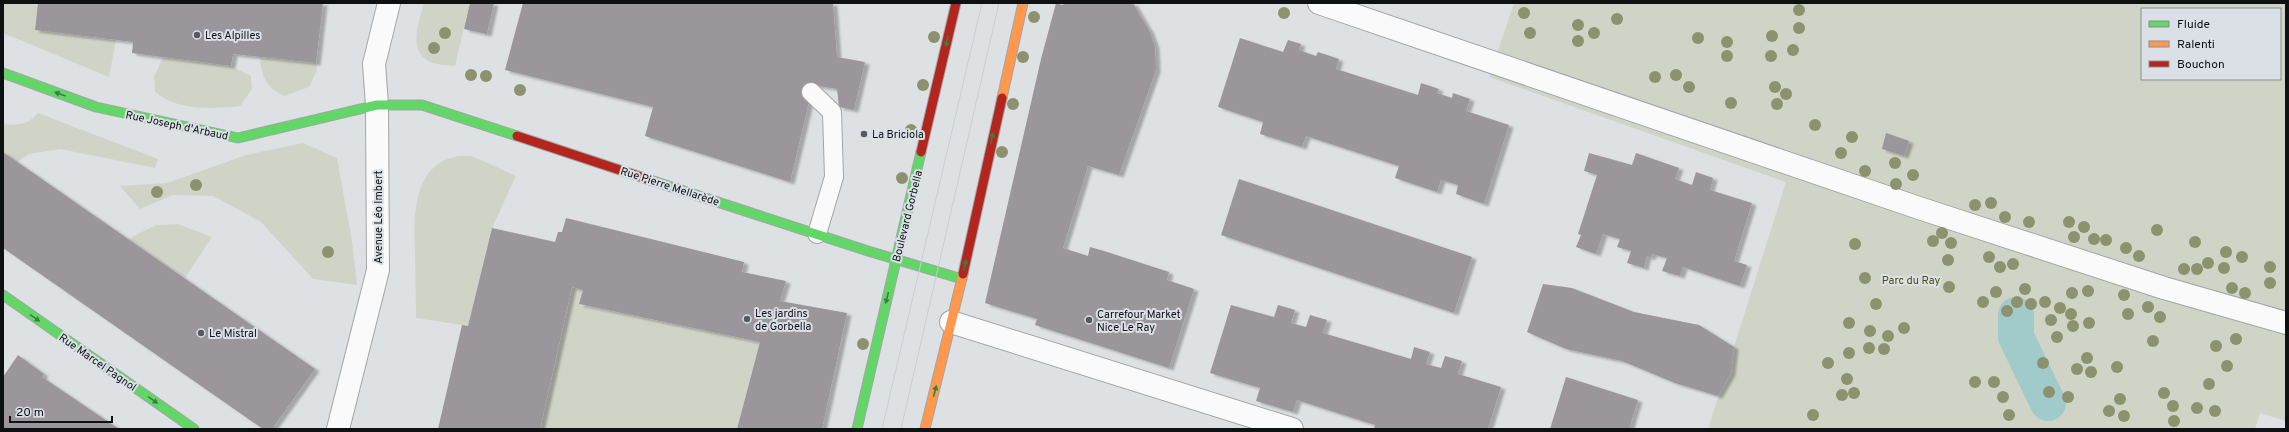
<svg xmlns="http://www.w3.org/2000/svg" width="2289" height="432" font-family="Overpass,sans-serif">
	<defs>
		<filter id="shadow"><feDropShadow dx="4.5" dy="2.5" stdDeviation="1" flood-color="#0004"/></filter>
	</defs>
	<rect width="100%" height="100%" fill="#dee1e4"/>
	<!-- green -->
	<g fill="#d0d4c7" fill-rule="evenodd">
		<polygon points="3,3 38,3 35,30 116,40 109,77 3,33"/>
		<path d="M424 3H470L455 66C448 65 434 65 428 61 408 48 419 22 424 3Z"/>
		<path d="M1514 3H2286V421L2260 413 2255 429H1708L1786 182 1489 77ZM2142 9H2280V79H2142Z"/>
		<path d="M163 57 231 66 251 76 252 89 240 106C213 109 177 111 155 92L154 77Z"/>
		<path d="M260 57 316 63 317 70 309 87 284 96C265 86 262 78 260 57Z"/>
		<path d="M38 113 158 159 155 168 60 149 29 154 17 162 3 152V124C18 125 28 125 38 113Z"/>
		<polygon points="303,143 337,158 352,241 357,285 313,279 261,222 213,196 173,195 140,209 120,186 167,183 246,155"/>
		<path d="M472 156 516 176 492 228 468 326 416 318C416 296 415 275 415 253 414 219 411 168 454 157 459 155 467 156 472 156Z"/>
		<polygon points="178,224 212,237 185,278 128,239 156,225"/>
		<polygon points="572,287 583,290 580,305 760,342 737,429 540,429"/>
	</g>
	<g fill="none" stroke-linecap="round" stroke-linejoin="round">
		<!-- canal -->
		<polyline stroke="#a1cacb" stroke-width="36" points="2016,315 2016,337 2048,403"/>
	</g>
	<!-- building -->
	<g fill="#9a969c" filter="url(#shadow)">
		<polygon points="38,3 323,3 316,63 233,54 231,66 132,53 133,42 35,30"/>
		<polygon points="470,3 494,3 487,34 464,29"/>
		<polygon points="523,3 833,3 837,57 865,62 854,110 839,107 837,89 813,85 790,182 645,136 653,107 505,70"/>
		<polygon points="1056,3 1062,5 1066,3 1133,3 1150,32 1155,46 1156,70 1119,175 1088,166 1063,248 1088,256 1090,247 1104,251 1169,272 1167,280 1194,289 1169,368 1035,325 1037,319 985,303 1041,59"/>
		<polygon points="1240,38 1283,52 1288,40 1301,44 1299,50 1316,56 1318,52 1339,59 1336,69 1418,95 1421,83 1439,89 1437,93 1452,98 1453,93 1470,99 1466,111 1509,125 1484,204 1456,194 1458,185 1441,180 1437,192 1395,178 1399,166 1306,136 1302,147 1260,134 1263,122 1218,107"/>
		<polygon points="1886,133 1909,141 1904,156 1882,149"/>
		<polygon points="3,152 315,369 272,429 263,429 3,248"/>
		<polygon points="1589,153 1632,165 1636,153 1679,168 1675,179 1692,185 1696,172 1713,178 1710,190 1752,203 1734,261 1747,265 1740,286 1683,267 1680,276 1662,271 1667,258 1652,254 1651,258 1647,256 1644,268 1627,263 1631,251 1617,247 1620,239 1603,234 1596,254 1576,247 1581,235 1578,234 1597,175 1584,171"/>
		<polygon points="1239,179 1472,257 1454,313 1221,235"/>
		<polygon points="566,218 744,262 742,272 786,281 780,301 847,313 822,429 737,429 760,342 579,304 583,290 572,287 540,429 438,429 462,325 468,326 492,228 555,242 558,232 562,232"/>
		<polygon points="1543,284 1572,288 1634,312 1699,325 1734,347 1731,373 1718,396 1675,383 1622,361 1566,349 1527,332"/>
		<polygon points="1231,305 1274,317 1278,305 1295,310 1291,323 1306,327 1310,315 1327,320 1323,333 1411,359 1414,347 1430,352 1426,364 1441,368 1445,356 1462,361 1458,374 1501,387 1488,429 1374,429 1375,425 1297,400 1293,412 1256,401 1260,388 1210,373"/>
		<polygon points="18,355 44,374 42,377 119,429 3,429 3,377"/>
		<polygon points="1566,377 1638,400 1629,429 1550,429"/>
	</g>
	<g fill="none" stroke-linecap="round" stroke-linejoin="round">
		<!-- lane casing -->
		<g stroke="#a3a5a8" stroke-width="20">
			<polyline id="lane" points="811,92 832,112 834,177 817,234"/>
		</g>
		<!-- street casing -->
		<g stroke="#a3a5a8" stroke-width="24">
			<g id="street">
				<polyline points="1319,3 1919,208 2164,288 2286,323"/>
				<polyline points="951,322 1292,429"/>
				<polyline points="338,429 378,270 377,105 374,64 389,3"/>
			</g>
		</g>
		<!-- fast casing -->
		<g stroke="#a3a5a8" stroke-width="11">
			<g id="fast">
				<polyline points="3,73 96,107 238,138 377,105 422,105 517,136"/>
				<polyline points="650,180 868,251 962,279"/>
				<polyline points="3,295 194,429"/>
				<polyline points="857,429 921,152"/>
			</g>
		</g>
		<!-- slow casing -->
		<g stroke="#a3a5a8" stroke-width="11">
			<g id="slow">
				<polyline points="1002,98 1023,3"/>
				<polyline points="925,429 963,274"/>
			</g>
		</g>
		<!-- jam casing -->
		<g stroke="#a3a5a8" stroke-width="11">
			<g id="jam">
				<polyline points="517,136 650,180"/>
				<polyline points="921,152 956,3"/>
				<polyline points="963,274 1002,98"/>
			</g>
		</g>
		<!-- lane -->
		<use href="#lane" stroke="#fafafb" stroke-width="18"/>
		<!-- street -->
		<use href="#street" stroke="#fafafb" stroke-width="22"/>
		<!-- fast -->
		<use href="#fast" stroke="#63d668" stroke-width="9"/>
		<!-- slow -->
		<use href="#slow" stroke="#ff974d" stroke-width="9"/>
		<!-- jam -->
		<use href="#jam" stroke="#b3261e" stroke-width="9"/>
		<!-- tram -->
		<g stroke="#cccdce" stroke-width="1">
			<polyline points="882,429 982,3"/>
			<polyline points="901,429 999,3"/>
		</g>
	</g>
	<!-- trees -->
	<g fill="#8c926d">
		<circle cx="1799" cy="10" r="6"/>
		<circle cx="1284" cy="13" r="6"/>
		<circle cx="1524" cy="13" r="6"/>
		<circle cx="1034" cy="17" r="6"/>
		<circle cx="1617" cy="19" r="6"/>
		<circle cx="1578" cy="25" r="6"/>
		<circle cx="1799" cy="28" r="6"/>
		<circle cx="445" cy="33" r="6"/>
		<circle cx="1530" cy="33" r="6"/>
		<circle cx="1594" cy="33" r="6"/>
		<circle cx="1772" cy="36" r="6"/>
		<circle cx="934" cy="37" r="6"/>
		<circle cx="1698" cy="38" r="6"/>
		<circle cx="1578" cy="41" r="6"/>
		<circle cx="1727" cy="42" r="6"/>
		<circle cx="434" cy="48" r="6"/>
		<circle cx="1793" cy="50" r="6"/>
		<circle cx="1727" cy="56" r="6"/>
		<circle cx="1771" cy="56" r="6"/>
		<circle cx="1023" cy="57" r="6"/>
		<circle cx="471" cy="75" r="6"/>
		<circle cx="1676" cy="75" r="6"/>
		<circle cx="486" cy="76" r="6"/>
		<circle cx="1655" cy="77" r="6"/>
		<circle cx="923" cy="85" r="6"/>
		<circle cx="1689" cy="87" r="6"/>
		<circle cx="1775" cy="87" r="6"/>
		<circle cx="520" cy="90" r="6"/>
		<circle cx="1786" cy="94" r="6"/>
		<circle cx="1731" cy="103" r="6"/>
		<circle cx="1013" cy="104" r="6"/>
		<circle cx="1777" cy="104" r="6"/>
		<circle cx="1815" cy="125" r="6"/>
		<circle cx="911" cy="130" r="6"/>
		<circle cx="1852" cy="137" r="6"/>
		<circle cx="1002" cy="152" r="6"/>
		<circle cx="1841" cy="153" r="6"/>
		<circle cx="1895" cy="163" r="6"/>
		<circle cx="1865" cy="171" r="6"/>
		<circle cx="1913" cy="175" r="6"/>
		<circle cx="902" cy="178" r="6"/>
		<circle cx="1896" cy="184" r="6"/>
		<circle cx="196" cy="185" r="6"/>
		<circle cx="157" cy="192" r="6"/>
		<circle cx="1991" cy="203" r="6"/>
		<circle cx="1975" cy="205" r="6"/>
		<circle cx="2005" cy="217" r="6"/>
		<circle cx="2029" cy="222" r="6"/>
		<circle cx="2069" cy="222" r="6"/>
		<circle cx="2084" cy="227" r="6"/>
		<circle cx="2157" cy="230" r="6"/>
		<circle cx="1942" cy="233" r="6"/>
		<circle cx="2074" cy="237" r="6"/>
		<circle cx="2094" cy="239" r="6"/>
		<circle cx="2106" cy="240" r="6"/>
		<circle cx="1933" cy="241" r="6"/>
		<circle cx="2195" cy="242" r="6"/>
		<circle cx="1951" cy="243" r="6"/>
		<circle cx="1855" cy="244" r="6"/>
		<circle cx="2126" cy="248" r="6"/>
		<circle cx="328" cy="252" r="6"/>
		<circle cx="2226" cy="252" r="6"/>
		<circle cx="2139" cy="256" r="6"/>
		<circle cx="1989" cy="257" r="6"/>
		<circle cx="2242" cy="257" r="6"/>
		<circle cx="1948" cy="260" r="6"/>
		<circle cx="2208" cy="263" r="6"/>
		<circle cx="2013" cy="264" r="6"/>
		<circle cx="2000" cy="267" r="6"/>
		<circle cx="2270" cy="267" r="6"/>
		<circle cx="2224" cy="268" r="6"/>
		<circle cx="2184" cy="269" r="6"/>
		<circle cx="2197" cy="269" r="6"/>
		<circle cx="1865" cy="278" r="6"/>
		<circle cx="2270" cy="283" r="6"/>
		<circle cx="1949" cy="287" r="6"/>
		<circle cx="2232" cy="288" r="6"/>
		<circle cx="2025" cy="289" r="6"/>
		<circle cx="2088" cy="291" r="6"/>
		<circle cx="1996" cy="292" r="6"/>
		<circle cx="2072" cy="293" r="6"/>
		<circle cx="2245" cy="293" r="6"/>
		<circle cx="2124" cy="295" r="6"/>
		<circle cx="1983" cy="302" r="6"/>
		<circle cx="2017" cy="302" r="6"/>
		<circle cx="2045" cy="302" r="6"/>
		<circle cx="1876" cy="304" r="6"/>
		<circle cx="2031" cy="304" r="6"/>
		<circle cx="2148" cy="307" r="6"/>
		<circle cx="2060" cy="308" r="6"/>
		<circle cx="2007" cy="311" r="6"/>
		<circle cx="2071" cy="314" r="6"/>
		<circle cx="2128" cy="314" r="6"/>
		<circle cx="2160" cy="317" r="6"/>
		<circle cx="2051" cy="320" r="6"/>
		<circle cx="1849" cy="323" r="6"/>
		<circle cx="2089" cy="323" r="6"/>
		<circle cx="2073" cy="326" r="6"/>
		<circle cx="1904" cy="328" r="6"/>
		<circle cx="1870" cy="331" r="6"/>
		<circle cx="1888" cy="336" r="6"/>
		<circle cx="2057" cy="337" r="6"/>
		<circle cx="2236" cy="339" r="6"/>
		<circle cx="2153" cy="341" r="6"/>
		<circle cx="863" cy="344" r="6"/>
		<circle cx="2216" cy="346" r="6"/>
		<circle cx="1869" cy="348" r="6"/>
		<circle cx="1884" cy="349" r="6"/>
		<circle cx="1849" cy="353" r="6"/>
		<circle cx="2087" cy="358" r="6"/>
		<circle cx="1828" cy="363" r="6"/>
		<circle cx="2043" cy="363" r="6"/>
		<circle cx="2227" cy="366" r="6"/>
		<circle cx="2117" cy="367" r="6"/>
		<circle cx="2077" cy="369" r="6"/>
		<circle cx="2091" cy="372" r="6"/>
		<circle cx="1847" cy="379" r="6"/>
		<circle cx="1975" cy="382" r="6"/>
		<circle cx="1994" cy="382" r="6"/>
		<circle cx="2209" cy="384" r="6"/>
		<circle cx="2049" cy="392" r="6"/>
		<circle cx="1854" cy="393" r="6"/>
		<circle cx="2164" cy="393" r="6"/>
		<circle cx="1842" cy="395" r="6"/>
		<circle cx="2003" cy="397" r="6"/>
		<circle cx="2068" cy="397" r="6"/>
		<circle cx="2120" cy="399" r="6"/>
		<circle cx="2173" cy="406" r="6"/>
		<circle cx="2197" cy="408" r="6"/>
		<circle cx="2109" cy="411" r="6"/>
		<circle cx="2215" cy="411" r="6"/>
		<circle cx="1813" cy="415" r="6"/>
		<circle cx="2009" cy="415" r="6"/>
		<circle cx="2124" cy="416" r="6"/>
		<circle cx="2174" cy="421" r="6"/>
	</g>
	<!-- one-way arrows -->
	<defs><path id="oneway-solid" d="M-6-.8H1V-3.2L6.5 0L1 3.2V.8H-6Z"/></defs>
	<g fill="#3d7d41">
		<use href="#oneway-solid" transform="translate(947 41) rotate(103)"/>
		<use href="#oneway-solid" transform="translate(60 94) rotate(-160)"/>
		<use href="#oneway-solid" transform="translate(992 138) rotate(-77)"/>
		<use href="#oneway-solid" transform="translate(965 265) rotate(-78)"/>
		<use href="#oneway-solid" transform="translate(887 298) rotate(104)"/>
		<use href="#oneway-solid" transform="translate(35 318) rotate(35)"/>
		<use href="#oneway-solid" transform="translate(935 391) rotate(-76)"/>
		<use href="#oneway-solid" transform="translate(153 400) rotate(35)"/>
	</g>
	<!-- markers -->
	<g fill="#57595c" stroke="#dbe0e7" stroke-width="1.5">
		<circle cx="197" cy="35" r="4"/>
		<circle cx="864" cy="134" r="4"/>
		<circle cx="747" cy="319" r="4"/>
		<circle cx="1089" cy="320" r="4"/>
		<circle cx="201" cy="333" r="4"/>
	</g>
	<g text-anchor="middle" stroke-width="4" stroke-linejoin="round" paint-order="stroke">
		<!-- poi labels -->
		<g font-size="11" fill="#0f1012" stroke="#dbe0e7" text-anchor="start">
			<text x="205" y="39">Les Alpilles</text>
			<text x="872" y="138">La Briciola</text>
			<text x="755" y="317">Les jardins<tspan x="755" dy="13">de Gorbella</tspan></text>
			<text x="1097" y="318">Carrefour Market<tspan x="1097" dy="13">Nice Le Ray</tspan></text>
			<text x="209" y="337">Le Mistral</text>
		</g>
		<!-- street labels -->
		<g font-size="11" fill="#0f1012" stroke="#dbe0e7">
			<text transform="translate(177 125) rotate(12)" y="4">Rue Joseph d'Arbaud</text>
			<text transform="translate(670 186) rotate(18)" y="4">Rue Pierre Mellarède</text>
			<text transform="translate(907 216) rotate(-76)" y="4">Boulevard Gorbella</text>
			<text transform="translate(378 217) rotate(-90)" y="4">Avenue Léo Imbert</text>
			<text transform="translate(98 362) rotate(35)" y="4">Rue Marcel Pagnol</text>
		</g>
		<!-- park labels -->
		<g font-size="11" fill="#48510b" stroke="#dbe0e7">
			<text x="1911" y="284">Parc du Ray</text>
		</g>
	</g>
	<!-- border -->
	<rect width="2289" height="432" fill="none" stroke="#0f1012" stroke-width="8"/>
	<!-- legend -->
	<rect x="2141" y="8" width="140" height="72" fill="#dbe0e7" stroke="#898d92"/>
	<rect x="2149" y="21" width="20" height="6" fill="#63d668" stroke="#898d92"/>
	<text x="2177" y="28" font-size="12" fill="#0f1012">Fluide</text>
	<rect x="2149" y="41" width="20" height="6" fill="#ff974d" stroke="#898d92"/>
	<text x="2177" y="48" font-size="12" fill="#0f1012">Ralenti</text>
	<rect x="2149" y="61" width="20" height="6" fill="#b3261e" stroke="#898d92"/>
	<text x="2177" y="68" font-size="12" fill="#0f1012">Bouchon</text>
	<!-- scale -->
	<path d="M10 416v6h102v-6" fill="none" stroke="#0f1012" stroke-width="2"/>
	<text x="16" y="416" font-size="12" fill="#0f1012" stroke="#dbe0e7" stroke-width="3" paint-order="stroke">20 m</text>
</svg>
